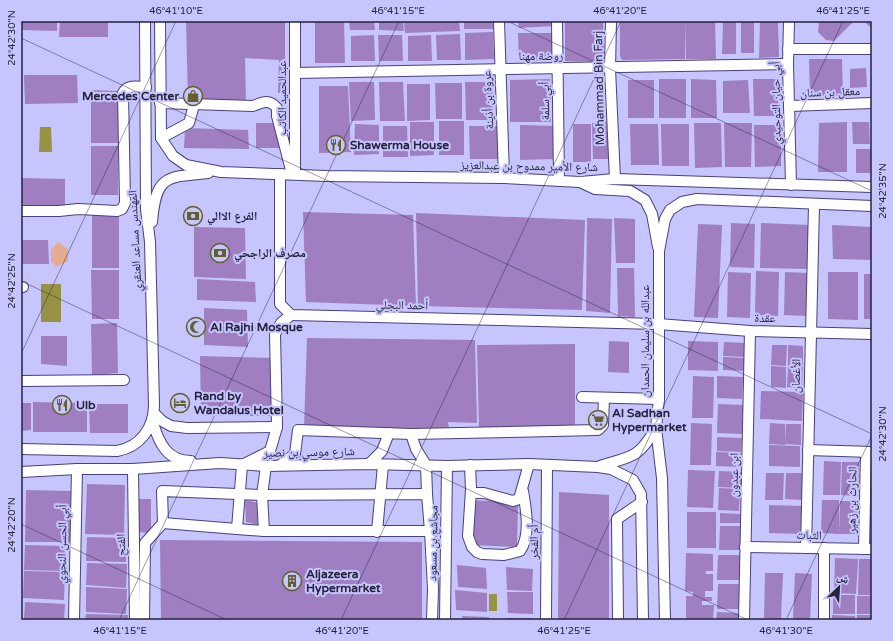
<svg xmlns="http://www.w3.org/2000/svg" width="893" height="641" font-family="'Varela Round','Noto Naskh Arabic',sans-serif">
	<rect width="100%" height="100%" fill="#c7c5fd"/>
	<!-- green -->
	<polygon fill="#e3ac93" points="58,242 68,249 68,261 56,267 51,261 51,249"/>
	<!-- water -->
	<g fill="#989344">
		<polygon points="40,127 51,127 52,152 39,152"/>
		<rect x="41" y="284" width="20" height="38"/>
		<rect x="489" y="594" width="8" height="17"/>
	</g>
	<!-- building -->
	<g fill="#9f7fc1">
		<polygon points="21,21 57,21 57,31 21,30"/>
		<polygon points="60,21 108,21 108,37 59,37"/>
		<polygon points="186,21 285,21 285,92 278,93 279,60 245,58 246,101 188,101"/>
		<polygon points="315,21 344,21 345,63 315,63"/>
		<polygon points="349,21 374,21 375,30 350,30"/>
		<polygon points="379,21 403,21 404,31 379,30"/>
		<polygon points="404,21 459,21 460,31 405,33"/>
		<polygon points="464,21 493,21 494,29 464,29"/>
		<polygon points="518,21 554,21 554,26 519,28"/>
		<polygon points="565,21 603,21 604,62 565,61"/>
		<polygon points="620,21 685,21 685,59 622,60 620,56"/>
		<polygon points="685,21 715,21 716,59 686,59"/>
		<polygon points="754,21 754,53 741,53 741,22"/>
		<polygon points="819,21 854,21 834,41 826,40 818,32"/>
		<polygon points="864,21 872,21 872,29"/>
		<polygon points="723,22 736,22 736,54 722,54"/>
		<polygon points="760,22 778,22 779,57 759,58"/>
		<polygon points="493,32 494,59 465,60 465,33"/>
		<polygon points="518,33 553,33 554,60 519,61"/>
		<polygon points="460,34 461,60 437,60 436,35"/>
		<polygon points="374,35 375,61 351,61 351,36"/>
		<polygon points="378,35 402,35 403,61 379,61"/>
		<polygon points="431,35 432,61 408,61 408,36"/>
		<polygon points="809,59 842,59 843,96 810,96"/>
		<polygon points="866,68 867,87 850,88 850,69"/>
		<polygon points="24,75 77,75 78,103 25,104"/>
		<polygon points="550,79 551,122 510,122 510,80"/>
		<rect x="659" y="79" width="27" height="39"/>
		<polygon points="691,79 716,80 717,118 691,118"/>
		<polygon points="753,79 777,79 779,116 754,116"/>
		<rect x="628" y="80" width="26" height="38"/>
		<polygon points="748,80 750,113 723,113 723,81"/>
		<polygon points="349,82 374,82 375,120 351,121"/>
		<polygon points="379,82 403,82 405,121 380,121"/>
		<polygon points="465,82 492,82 493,120 466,120"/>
		<polygon points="435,83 462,83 462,119 436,119"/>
		<polygon points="407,84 430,84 430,120 407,121"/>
		<polygon points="319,86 348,86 351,152 319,153"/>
		<polygon points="91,90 118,91 118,143 91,143"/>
		<rect x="439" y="121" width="25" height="34"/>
		<polygon points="410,122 434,122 434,155 410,156"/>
		<polygon points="609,122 609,159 593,159 592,123"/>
		<polygon points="847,122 847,172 818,172 819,123"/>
		<polygon points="852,122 869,122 870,144 853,144"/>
		<polygon points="256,123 278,123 280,148 256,148"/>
		<polygon points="694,123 721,123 722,167 695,168"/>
		<polygon points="724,123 752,123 751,167 725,167"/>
		<polygon points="355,124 379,125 379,154 354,155"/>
		<rect x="573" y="124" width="18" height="38"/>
		<polygon points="630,124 658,124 659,165 631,165"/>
		<polygon points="661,124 689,124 689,166 662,166"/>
		<polygon points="520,125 555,126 555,159 520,160"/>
		<polygon points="754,125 781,125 781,166 755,167"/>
		<polygon points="383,126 407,126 408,157 383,157"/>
		<polygon points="469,126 499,126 499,159 470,159"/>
		<polygon points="185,128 248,130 249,149 184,148"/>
		<rect x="91" y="146" width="27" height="49"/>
		<rect x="856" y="149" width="16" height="24"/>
		<polygon points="21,178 65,179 65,206 21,208"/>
		<polygon points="303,212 413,215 416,306 306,302"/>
		<polygon points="416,213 585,220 582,310 418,306"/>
		<rect x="92" y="215" width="27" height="53"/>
		<polygon points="587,218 612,219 610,313 586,311"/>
		<polygon points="614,218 635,219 635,263 616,263"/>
		<polygon points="731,223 755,224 754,268 730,267"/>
		<polygon points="761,223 809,225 808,269 760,268"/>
		<polygon points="698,224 722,225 718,318 694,317"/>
		<polygon points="832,225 872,227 872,260 833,259"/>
		<polygon points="194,227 245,228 246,279 194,277"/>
		<polygon points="21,240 48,240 49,264 21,264"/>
		<polygon points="617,268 634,268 635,317 618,316"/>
		<polygon points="91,270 119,270 119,319 92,319"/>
		<polygon points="756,271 779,272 778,316 755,315"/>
		<polygon points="728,272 751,273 750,318 727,317"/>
		<polygon points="785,272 808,273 807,316 784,315"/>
		<polygon points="828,272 858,272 858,320 828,319"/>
		<rect x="864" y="274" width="8" height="45"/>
		<polygon points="197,279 255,282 256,302 197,300"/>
		<polygon points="204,308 247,310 248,347 204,345"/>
		<polygon points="117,323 118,373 92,375 91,324"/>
		<polygon points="41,336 67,336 67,366 41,364"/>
		<polygon points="307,338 475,340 477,423 448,422 449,429 304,427"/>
		<polygon points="609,341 629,342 629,373 608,372"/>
		<polygon points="688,341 718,342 718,371 688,370"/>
		<polygon points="724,342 746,343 745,357 723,356"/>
		<polygon points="575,344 575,427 479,428 477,345"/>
		<polygon points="772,345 787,345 786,366 771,365"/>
		<polygon points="788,345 803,346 803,366 788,366"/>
		<polygon points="200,356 274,358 274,416 201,416"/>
		<polygon points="723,357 745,358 745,371 723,370"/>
		<polygon points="771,366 786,367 786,388 771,387"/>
		<polygon points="788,367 803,367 802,388 787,387"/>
		<polygon points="693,376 714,377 713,418 692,418"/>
		<polygon points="717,376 743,377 742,399 717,398"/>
		<polygon points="761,391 803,392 802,421 760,419"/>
		<polygon points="33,402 87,403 87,432 33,432"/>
		<polygon points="21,403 31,403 31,430 21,431"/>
		<polygon points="89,404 128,404 128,433 90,433"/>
		<polygon points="718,404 743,405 742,434 717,433"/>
		<polygon points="691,423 712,424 711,465 690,465"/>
		<polygon points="770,423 785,424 785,445 769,444"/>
		<polygon points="786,424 801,424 801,445 785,444"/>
		<polygon points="717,437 742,438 741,452 717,451"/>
		<polygon points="769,445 800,446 800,467 769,466"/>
		<polygon points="716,452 741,453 740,467 716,466"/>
		<polygon points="824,461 841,462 840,495 823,495"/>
		<polygon points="842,462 859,462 858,496 841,495"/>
		<polygon points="688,470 715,471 713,508 687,507"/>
		<polygon points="719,471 741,472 741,488 718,487"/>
		<polygon points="766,473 784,473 783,500 765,500"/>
		<polygon points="786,473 803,473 803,500 785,499"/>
		<polygon points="87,484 125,485 124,535 85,534"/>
		<polygon points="719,488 740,489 739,511 718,510"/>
		<polygon points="26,490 71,491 70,542 25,542"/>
		<polygon points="559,492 609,495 609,620 558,620"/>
		<polygon points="137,499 151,499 151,533 137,532"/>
		<polygon points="245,500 259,503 259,525 246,522"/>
		<polygon points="474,500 518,503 517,547 472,545"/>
		<polygon points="822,500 839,500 839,534 821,533"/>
		<polygon points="840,501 857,501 857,534 839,534"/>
		<polygon points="769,505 803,506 802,534 769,533"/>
		<rect x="687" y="512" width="29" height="36"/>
		<polygon points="720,513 741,514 740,523 720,523"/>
		<polygon points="720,526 741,526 740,550 719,550"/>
		<polygon points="87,537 126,538 126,562 86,561"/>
		<polygon points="160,540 422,542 422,620 161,620"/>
		<polygon points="25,545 65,546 66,571 24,570"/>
		<polygon points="686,553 713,554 713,571 706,571 706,574 713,574 713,591 705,591 705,597 712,597 712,601 702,601 702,605 714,605 713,620 686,620 686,596 693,596 693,592 685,591"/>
		<polygon points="718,555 740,555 740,580 717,580"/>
		<polygon points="835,558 858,559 856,594 834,593"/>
		<polygon points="859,559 872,559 872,595 858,595"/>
		<polygon points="87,563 127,564 126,588 86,585"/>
		<polygon points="457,565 486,568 487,589 458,587"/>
		<polygon points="506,567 533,569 532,591 507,590"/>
		<polygon points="24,571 65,572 64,600 23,598"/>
		<polygon points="765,573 783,573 781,618 790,620 764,620"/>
		<polygon points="795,573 812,574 810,620 793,620"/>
		<polygon points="718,584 740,584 740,609 717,609"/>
		<polygon points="86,587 127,589 126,614 86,612"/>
		<polygon points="455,590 487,593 487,612 456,610"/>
		<polygon points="507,592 533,592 533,614 508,613"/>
		<rect x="833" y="595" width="22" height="19"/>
		<rect x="857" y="596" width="15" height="18"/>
		<polygon points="25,602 65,604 64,620 24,620"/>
		<polygon points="717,612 739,613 739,620 716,620"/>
		<polygon points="86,614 128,615 128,620 85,620"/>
		<polygon points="832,615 855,616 855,620 832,620"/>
		<rect x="857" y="615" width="15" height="5"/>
		<polygon points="462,616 489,617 489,620 462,620"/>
		<rect x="507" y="618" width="25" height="2"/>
	</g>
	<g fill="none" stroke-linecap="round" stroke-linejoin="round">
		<!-- minor casing -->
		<g stroke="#47417c" stroke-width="12">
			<g id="minor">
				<polyline points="160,21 161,138 173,156 186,165 221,172 327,176 504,178 580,182 615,179 872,187"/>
				<polyline points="295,21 295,173"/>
				<polyline points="499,21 504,178"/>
				<polyline points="557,21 559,181"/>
				<polyline points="611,21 610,69 615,179"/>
				<polyline points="789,21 788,64 791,185"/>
				<polyline points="788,49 872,49"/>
				<polyline points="295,73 788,64"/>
				<path d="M160 103 253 106C263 102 269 99 277 108V116L292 174"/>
				<polyline points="789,106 872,103"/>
				<polyline points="161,138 189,123 194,105"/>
				<polyline points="280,174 280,304 291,315 658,324 750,331 872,334"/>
				<polyline points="580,182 595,189 630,191 645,200 652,214 658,247"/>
				<path d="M21 211H59L78 209 117 211 122 209 125 203 123 93C127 84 137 87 146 87"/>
				<path d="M152 222C156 175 166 177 208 173"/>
				<polyline points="21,287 23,287"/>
				<polyline points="21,381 124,380"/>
				<polyline points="582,397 659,399"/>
				<polyline points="154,413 162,421 171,426 187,428 277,427"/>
				<path d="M153 423C159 443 167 461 191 461"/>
				<polyline points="411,434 416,449 426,465 427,494"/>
				<path d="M21 449 117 451C140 447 154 428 154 405L150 242 146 209 145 21"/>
				<polyline points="808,450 872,452"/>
				<polyline points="369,464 382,451 389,433"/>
				<polyline points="280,465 295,454 298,430 411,434 598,430 603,425 604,398"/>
				<path d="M470 465 471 490 468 536 472 547 477 552 482 554 504 555 520 551C531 536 526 508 523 491"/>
				<path d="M600 466C632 456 638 459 656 428"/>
				<polyline points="133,469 135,620"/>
				<polyline points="21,472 77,469 133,469 220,463 266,466 369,464 447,466 529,464 598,467 611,469 633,480 641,494 643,620"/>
				<polyline points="471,493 484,493 513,501 519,499 529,464"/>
				<polygon points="427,494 430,531 264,531 262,495"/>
				<polyline points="163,523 237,529"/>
				<polyline points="264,531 237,529 242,465 270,451 277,427 275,334 281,323 291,315"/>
				<polyline points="430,531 433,589 432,620"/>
				<polyline points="377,532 383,465"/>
				<polyline points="745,547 872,549"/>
				<polyline points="806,548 814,205"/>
				<polyline points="864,549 866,452"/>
				<polyline points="74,620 77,469"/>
				<polyline points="144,620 145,543 163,523 162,491 262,495 266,466"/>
				<polyline points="445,620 447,466"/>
				<polyline points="546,620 547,465"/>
				<polyline points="618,620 617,519 642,502"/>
				<polyline points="665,620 662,478 656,428 659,399 659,251 665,219 670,210 682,202 697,199 872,206"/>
				<polyline points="744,620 750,331"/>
				<polyline points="824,620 824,548"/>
			</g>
		</g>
		<!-- minor -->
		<use href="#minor" stroke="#fff" stroke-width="10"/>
	</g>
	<!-- ticks -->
	<path fill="none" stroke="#25233d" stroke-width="1" stroke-opacity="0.45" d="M507 21 872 191M21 38 872 434M21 281 748 620M21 354 176 21M21 524 227 620M119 620 399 21M341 620 621 21M564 620 843 21M786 620 872 435"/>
	<!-- icons -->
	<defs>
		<g id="shop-ring" transform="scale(1)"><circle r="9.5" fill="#c7c5fd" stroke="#62602c" stroke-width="1.5"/><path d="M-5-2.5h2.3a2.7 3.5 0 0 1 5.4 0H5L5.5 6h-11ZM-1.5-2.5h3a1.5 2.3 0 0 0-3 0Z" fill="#62602c"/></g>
		<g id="restaurant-ring" transform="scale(1)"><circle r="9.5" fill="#c7c5fd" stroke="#62602c" stroke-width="1.5"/><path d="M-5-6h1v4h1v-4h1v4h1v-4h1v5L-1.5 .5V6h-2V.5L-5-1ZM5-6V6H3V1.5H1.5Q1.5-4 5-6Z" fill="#62602c"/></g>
		<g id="bank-ring" transform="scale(1)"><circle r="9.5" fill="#c7c5fd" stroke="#62602c" stroke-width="1.5"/><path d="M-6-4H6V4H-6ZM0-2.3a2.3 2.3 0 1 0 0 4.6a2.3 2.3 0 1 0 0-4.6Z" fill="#62602c"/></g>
		<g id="mosque-ring" transform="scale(1)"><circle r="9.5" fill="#c7c5fd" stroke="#62602c" stroke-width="1.5"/><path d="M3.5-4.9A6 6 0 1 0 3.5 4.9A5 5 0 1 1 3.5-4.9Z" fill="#62602c"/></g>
		<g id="hotel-ring" transform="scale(1)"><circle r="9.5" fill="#c7c5fd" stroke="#62602c" stroke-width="1.5"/><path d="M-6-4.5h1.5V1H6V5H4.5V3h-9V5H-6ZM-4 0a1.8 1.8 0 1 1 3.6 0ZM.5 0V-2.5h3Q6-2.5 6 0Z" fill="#62602c"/></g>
		<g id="supermarket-ring" transform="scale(1)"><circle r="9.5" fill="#c7c5fd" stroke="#62602c" stroke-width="1.5"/><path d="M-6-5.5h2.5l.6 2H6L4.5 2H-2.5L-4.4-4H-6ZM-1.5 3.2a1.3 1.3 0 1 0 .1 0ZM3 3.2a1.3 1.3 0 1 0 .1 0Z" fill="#62602c"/></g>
		<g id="building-ring" transform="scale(1)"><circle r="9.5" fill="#c7c5fd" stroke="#62602c" stroke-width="1.5"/><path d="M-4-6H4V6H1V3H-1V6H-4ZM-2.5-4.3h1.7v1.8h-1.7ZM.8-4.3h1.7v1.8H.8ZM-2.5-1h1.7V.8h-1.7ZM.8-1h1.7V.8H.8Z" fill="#62602c"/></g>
	</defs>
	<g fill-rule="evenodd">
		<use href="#shop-ring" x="193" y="96"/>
		<use href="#restaurant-ring" x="336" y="145"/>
		<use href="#bank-ring" x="193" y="216"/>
		<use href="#bank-ring" x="220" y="253"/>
		<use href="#mosque-ring" x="196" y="327"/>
		<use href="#hotel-ring" x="180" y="403"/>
		<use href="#restaurant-ring" x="62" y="405"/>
		<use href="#supermarket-ring" x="598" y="420"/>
		<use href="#building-ring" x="292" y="581"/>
	</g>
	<g text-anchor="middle" stroke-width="4" stroke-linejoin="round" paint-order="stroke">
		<!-- street labels -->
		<g font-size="12" fill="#25233d" stroke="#c7c5fd">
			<text x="541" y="60">روضة مهنا</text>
			<text transform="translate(599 88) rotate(-91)" y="4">Mohammad Bin Farj</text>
			<text transform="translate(830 92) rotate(-2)" y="4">معقل بن سنان</text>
			<text transform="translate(282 98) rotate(-90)" y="4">عبدالحميد الكاتب</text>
			<text transform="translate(488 100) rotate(-93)" y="4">عروة بن أذينة</text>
			<text transform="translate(545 101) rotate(-91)" y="4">أبي سلمة</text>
			<text transform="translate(776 103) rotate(-91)" y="4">أبي حيان التوحيدي</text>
			<text transform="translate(529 166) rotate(1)" y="4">شارع الأمير ممدوح بن عبدالعزيز</text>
			<text transform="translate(135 241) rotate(-93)" y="4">المهندس مساعد العنقري</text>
			<text transform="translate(402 305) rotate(1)" y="4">أحمد البجلي</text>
			<text transform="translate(765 318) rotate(1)" y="4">عقدة</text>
			<text transform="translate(645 341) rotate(-90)" y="4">عبدالله بن سليمان الحمدان</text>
			<text transform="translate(796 376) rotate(-89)" y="4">الأغصان</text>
			<text transform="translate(309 452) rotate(-1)" y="4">شارع موسي بن نصير</text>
			<text transform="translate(734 475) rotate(-89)" y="4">ابن عبدون</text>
			<text transform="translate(852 500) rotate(-89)" y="4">الحارث بن زهير</text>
			<text transform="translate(809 535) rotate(1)" y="4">الثبات</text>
			<text transform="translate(534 542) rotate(-89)" y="4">أم الفخر</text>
			<text transform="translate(433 543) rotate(-89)" y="4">مجاشع بن مسعود</text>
			<text transform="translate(62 544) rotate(-89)" y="4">أبي الحسن النحوي</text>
			<text transform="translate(121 545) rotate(-91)" y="4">الفتح</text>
		</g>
		<!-- poi labels -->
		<g font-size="12" font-weight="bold" fill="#25233d" stroke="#c7c5fd" text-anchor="start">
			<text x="179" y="100" text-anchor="end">Mercedes Center</text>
			<text x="350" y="149">Shawerma House</text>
			<text x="207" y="220">الفرع الاالي</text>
			<text x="234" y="257">مصرف الراجحي</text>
			<text x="210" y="331">Al Rajhi Mosque</text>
			<text x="194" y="400">Rand by<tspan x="194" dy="14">Wandalus Hotel</tspan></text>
			<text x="76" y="409">Ulb</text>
			<text x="612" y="417">Al Sadhan<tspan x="612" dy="14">Hypermarket</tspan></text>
			<text x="306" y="578">Aljazeera<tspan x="306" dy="14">Hypermarket</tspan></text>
		</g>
	</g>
	<!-- border -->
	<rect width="893" height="641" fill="none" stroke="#c7c5fd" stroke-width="44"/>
	<!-- north arrow -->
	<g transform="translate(839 587) rotate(25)" stroke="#c7c5fd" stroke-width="3" paint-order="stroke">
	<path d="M0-3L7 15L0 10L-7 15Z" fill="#25233d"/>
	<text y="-6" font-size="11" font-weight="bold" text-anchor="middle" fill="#25233d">ش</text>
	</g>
	<rect x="22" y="22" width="849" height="597" fill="none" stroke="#25233d" stroke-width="1.5"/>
	<g font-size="10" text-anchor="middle" fill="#25233d">
		<text x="176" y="14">46°41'10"E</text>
		<text x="398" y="14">46°41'15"E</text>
		<text x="620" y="14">46°41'20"E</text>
		<text x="843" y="14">46°41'25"E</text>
		<text transform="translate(11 38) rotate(-90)" y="4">24°42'30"N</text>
		<text transform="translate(882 191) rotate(-90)" y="4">24°42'35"N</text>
		<text transform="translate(11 281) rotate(-90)" y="4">24°42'25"N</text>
		<text transform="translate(882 434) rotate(-90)" y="4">24°42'30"N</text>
		<text transform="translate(11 525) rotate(-90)" y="4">24°42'20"N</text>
		<text x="120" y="634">46°41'15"E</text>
		<text x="342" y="634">46°41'20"E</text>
		<text x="564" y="634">46°41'25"E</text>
		<text x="786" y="634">46°41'30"E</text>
	</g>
</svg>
